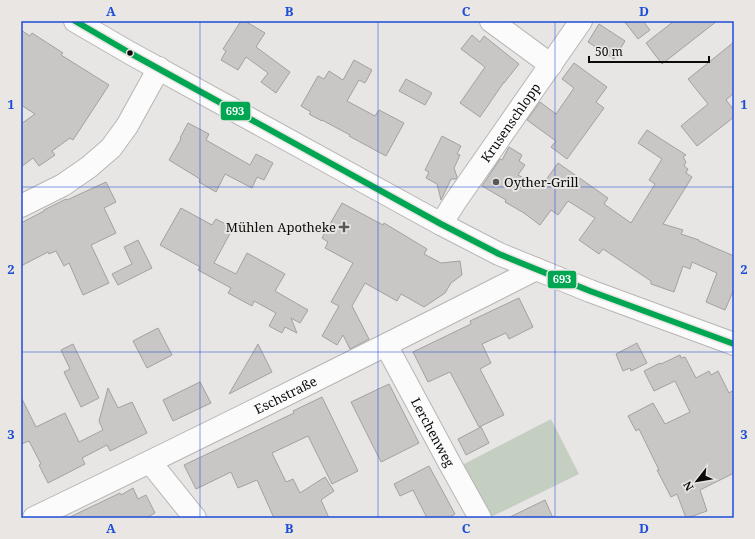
<svg xmlns="http://www.w3.org/2000/svg" width="755" height="539" font-family="'Noto Serif',serif">
	<rect width="100%" height="100%" fill="#e8e6e4"/>
	<!-- green -->
	<polygon fill="#c5cfc1" points="551,419 579,474 489,518 460,466"/>
	<!-- building -->
	<g fill="#c8c7c6" stroke="#a3a1a0">
		<polygon points="241,21 245,21 265,33 256,47 290,72 276,93 261,82 268,73 246,57 238,70 221,60 226,51 223,49"/>
		<polygon points="624,21 643,21 650,30 638,39"/>
		<polygon points="674,21 717,21 662,64 646,43"/>
		<polygon points="599,24 625,41 614,59 588,42"/>
		<polygon points="21,30 30,36 32,33 63,53 61,55 109,85 73,140 70,138 52,151 55,155 39,166 33,158 21,167 21,124 35,114 21,105"/>
		<polygon points="472,35 480,42 484,36 519,64 504,83 504,82 480,117 460,103 485,67 461,49"/>
		<polygon points="734,42 734,93 726,100 734,110 734,117 697,146 681,126 708,104 688,79"/>
		<polygon points="354,60 372,70 365,83 359,80 347,101 375,116 379,110 404,123 386,156 349,136 350,135 322,120 322,121 309,114 311,112 301,106 318,76 324,79 329,71 343,80"/>
		<polygon points="574,63 607,87 596,102 604,108 567,159 551,147 556,141 527,120 540,102 556,114 574,88 562,79"/>
		<polygon points="406,79 432,93 425,105 399,91"/>
		<polygon points="188,123 209,134 206,140 250,165 256,154 273,163 264,180 257,177 252,188 225,174 216,192 199,182 200,179 169,160 181,139 180,138"/>
		<polygon points="647,130 686,155 683,157 686,162 684,166 688,169 686,173 692,177 663,224 683,230 681,234 699,240 699,241 734,256 734,289 725,310 706,302 717,273 692,262 690,269 683,266 674,292 651,284 651,281 603,249 599,254 579,240 595,218 568,201 558,215 551,210 540,225 524,213 505,202 506,200 482,186 500,159 502,160 509,147 522,155 519,161 525,165 518,175 541,187 558,163 608,198 604,204 631,223 655,184 649,180 662,159 638,143"/>
		<polygon points="442,136 461,146 457,154 460,155 454,168 457,177 456,179 451,179 441,200 437,184 426,178 429,172 425,170"/>
		<polygon points="106,182 116,202 104,208 116,233 91,245 109,283 83,295 69,263 64,266 56,251 49,254 48,252 21,266 21,223 44,211 44,210 66,199 67,200"/>
		<polygon points="342,203 383,225 384,223 427,249 424,254 441,263 460,261 462,275 451,283 445,293 424,307 401,294 397,301 365,283 352,306 369,339 350,349 343,335 337,345 322,336 339,306 331,302 353,263 325,248 328,242 322,238"/>
		<polygon points="181,208 212,225 216,219 233,228 214,263 236,274 247,253 285,274 275,291 308,310 300,323 291,318 297,333 285,327 282,333 269,326 276,313 254,301 252,306 228,293 231,288 198,270 200,267 160,245"/>
		<polygon points="138,240 152,268 118,285 112,274 132,264 124,247"/>
		<polygon points="519,298 533,327 509,339 506,333 482,344 491,363 480,369 504,415 479,427 450,372 428,382 413,352 471,324 470,321"/>
		<polygon points="158,328 172,355 147,368 133,341"/>
		<polygon points="637,343 647,363 631,371 630,368 623,371 616,354"/>
		<polygon points="73,344 99,398 81,407 64,372 70,369 61,350"/>
		<polygon points="258,344 272,372 229,394"/>
		<polygon points="680,355 681,358 685,357 696,378 709,371 711,375 718,371 729,393 734,390 734,473 700,490 707,511 687,518 686,518 677,494 671,497 657,470 659,470 639,429 636,431 628,416 653,403 665,424 690,412 675,381 654,391 644,371 660,363 661,364"/>
		<polygon points="200,382 211,403 173,421 163,400"/>
		<polygon points="389,384 419,443 381,462 351,402"/>
		<polygon points="108,388 118,408 132,402 147,433 110,451 107,445 82,458 85,464 48,483 39,465 41,464 29,441 21,444 21,397 36,427 65,413 79,442 103,430 99,421"/>
		<polygon points="322,397 358,471 332,484 308,436 272,453 286,482 293,479 300,493 325,477 334,491 321,500 329,518 274,518 257,480 238,488 231,472 196,489 184,465 294,413 293,411"/>
		<polygon points="481,427 489,443 466,455 458,439"/>
		<polygon points="429,466 455,514 448,518 427,518 413,490 400,496 394,484"/>
		<polygon points="133,488 138,499 146,495 155,513 146,518 68,518 120,493 121,495"/>
		<polygon points="545,500 553,518 508,518"/>
	</g>
	<g fill="none" stroke-linecap="round" stroke-linejoin="round">
		<!-- minor casing -->
		<g stroke="#b7b6b5" stroke-width="24">
			<g id="minor">
				<polyline points="491,21 551,65"/>
				<polyline points="21,206 63,185 89,167 111,148 127,126 159,68"/>
				<path id="s1" d="M441 224 455 202 581 21"/>
				<path id="s2" d="M386 345 450 464 480 518"/>
				<polyline points="150,462 195,518"/>
				<path id="s3" d="M34 518C202 437 369 354 536 269"/>
			</g>
		</g>
		<!-- major casing -->
		<g stroke="#b7b6b5" stroke-width="24">
			<polyline id="major" points="75,21 130,53 441,224 499,254 590,291 734,344"/>
		</g>
		<!-- minor -->
		<use href="#minor" stroke="#fcfbfb" stroke-width="22"/>
		<!-- major -->
		<use href="#major" stroke="#fcfbfb" stroke-width="22"/>
		<!-- bus-1 casing -->
		<g stroke="#e9e6e3" stroke-width="9">
			<polyline id="bus-1" points="75,21 130,53 441,224 499,254 590,291 734,344"/>
		</g>
		<!-- bus-1 -->
		<use href="#bus-1" stroke="#00a651" stroke-width="6"/>
	</g>
	<!-- grid -->
	<path fill="none" stroke="#1d4ed8" stroke-width="1" stroke-opacity="0.55" d="M200 21V518M378 21V518M555 21V518M21 187H734M21 352H734"/>
	<!-- markers -->
	<circle fill="#0c0b0b" stroke="#e9e6e3" stroke-width="1.5" cx="130" cy="53" r="3.5"/>
	<g fill="#595857" stroke="#e9e6e3" stroke-width="1.5">
		<circle cx="496" cy="182" r="4"/>
		<path d="M342 221h4v4h4v4h-4v4h-4v-4h-4v-4h4z"/>
	</g>
	<g text-anchor="middle" stroke-width="4" stroke-linejoin="round" paint-order="stroke">
		<!-- street labels -->
		<g font-size="13" fill="#0c0b0b" stroke="#e9e6e3">
			<text dy="5" stroke="none"><textPath href="#s1" startOffset="123">Krusenschlopp</textPath></text>
			<text dy="5" stroke="none"><textPath href="#s3" startOffset="280">Eschstraße</textPath></text>
			<text dy="5" stroke="none"><textPath href="#s2" startOffset="99">Lerchenweg</textPath></text>
		</g>
		<!-- poi labels -->
		<g font-size="13" fill="#0c0b0b" stroke="#e9e6e3" text-anchor="start">
			<text x="504" y="187">Oyther-Grill</text>
			<text x="336" y="232" text-anchor="end">Mühlen Apotheke</text>
		</g>
	</g>
	<g stroke="#e9e6e3" stroke-width="1.5">
		<rect x="220" y="101" width="31" height="20" rx="4" fill="#00a651"/>
		<rect x="547" y="270" width="30" height="19" rx="4" fill="#00a651"/>
	</g>
	<g font-size="11" text-anchor="middle" font-weight="bold" fill="#fff">
		<text x="235" y="115">693</text>
		<text x="562" y="283">693</text>
	</g>
	<!-- border -->
	<rect width="755" height="539" fill="none" stroke="#e9e6e3" stroke-width="44"/>
	<!-- north arrow -->
	<g transform="translate(697 481) rotate(239)" stroke="#e9e6e3" stroke-width="3" paint-order="stroke">
	<path d="M0-3L7 15L0 10L-7 15Z" fill="#0c0b0b"/>
	<text y="-6" font-size="11" font-weight="bold" text-anchor="middle" fill="#0c0b0b">N</text>
	</g>
	<!-- scale -->
	<path d="M589 56v6h120v-6" fill="none" stroke="#0c0b0b" stroke-width="2"/>
	<text x="595" y="56" font-size="12" fill="#0c0b0b" stroke="#e9e6e3" stroke-width="3" paint-order="stroke">50 m</text>
	<rect x="22" y="22" width="711" height="495" fill="none" stroke="#1d4ed8" stroke-width="1.5"/>
	<g font-size="13" text-anchor="middle" font-weight="bold" fill="#1d4ed8">
		<text x="111" y="16">A</text>
		<text x="289" y="16">B</text>
		<text x="466" y="16">C</text>
		<text x="644" y="16">D</text>
		<text x="11" y="109">1</text>
		<text x="744" y="109">1</text>
		<text x="11" y="274">2</text>
		<text x="744" y="274">2</text>
		<text x="11" y="439">3</text>
		<text x="744" y="439">3</text>
		<text x="111" y="533">A</text>
		<text x="289" y="533">B</text>
		<text x="466" y="533">C</text>
		<text x="644" y="533">D</text>
	</g>
</svg>
